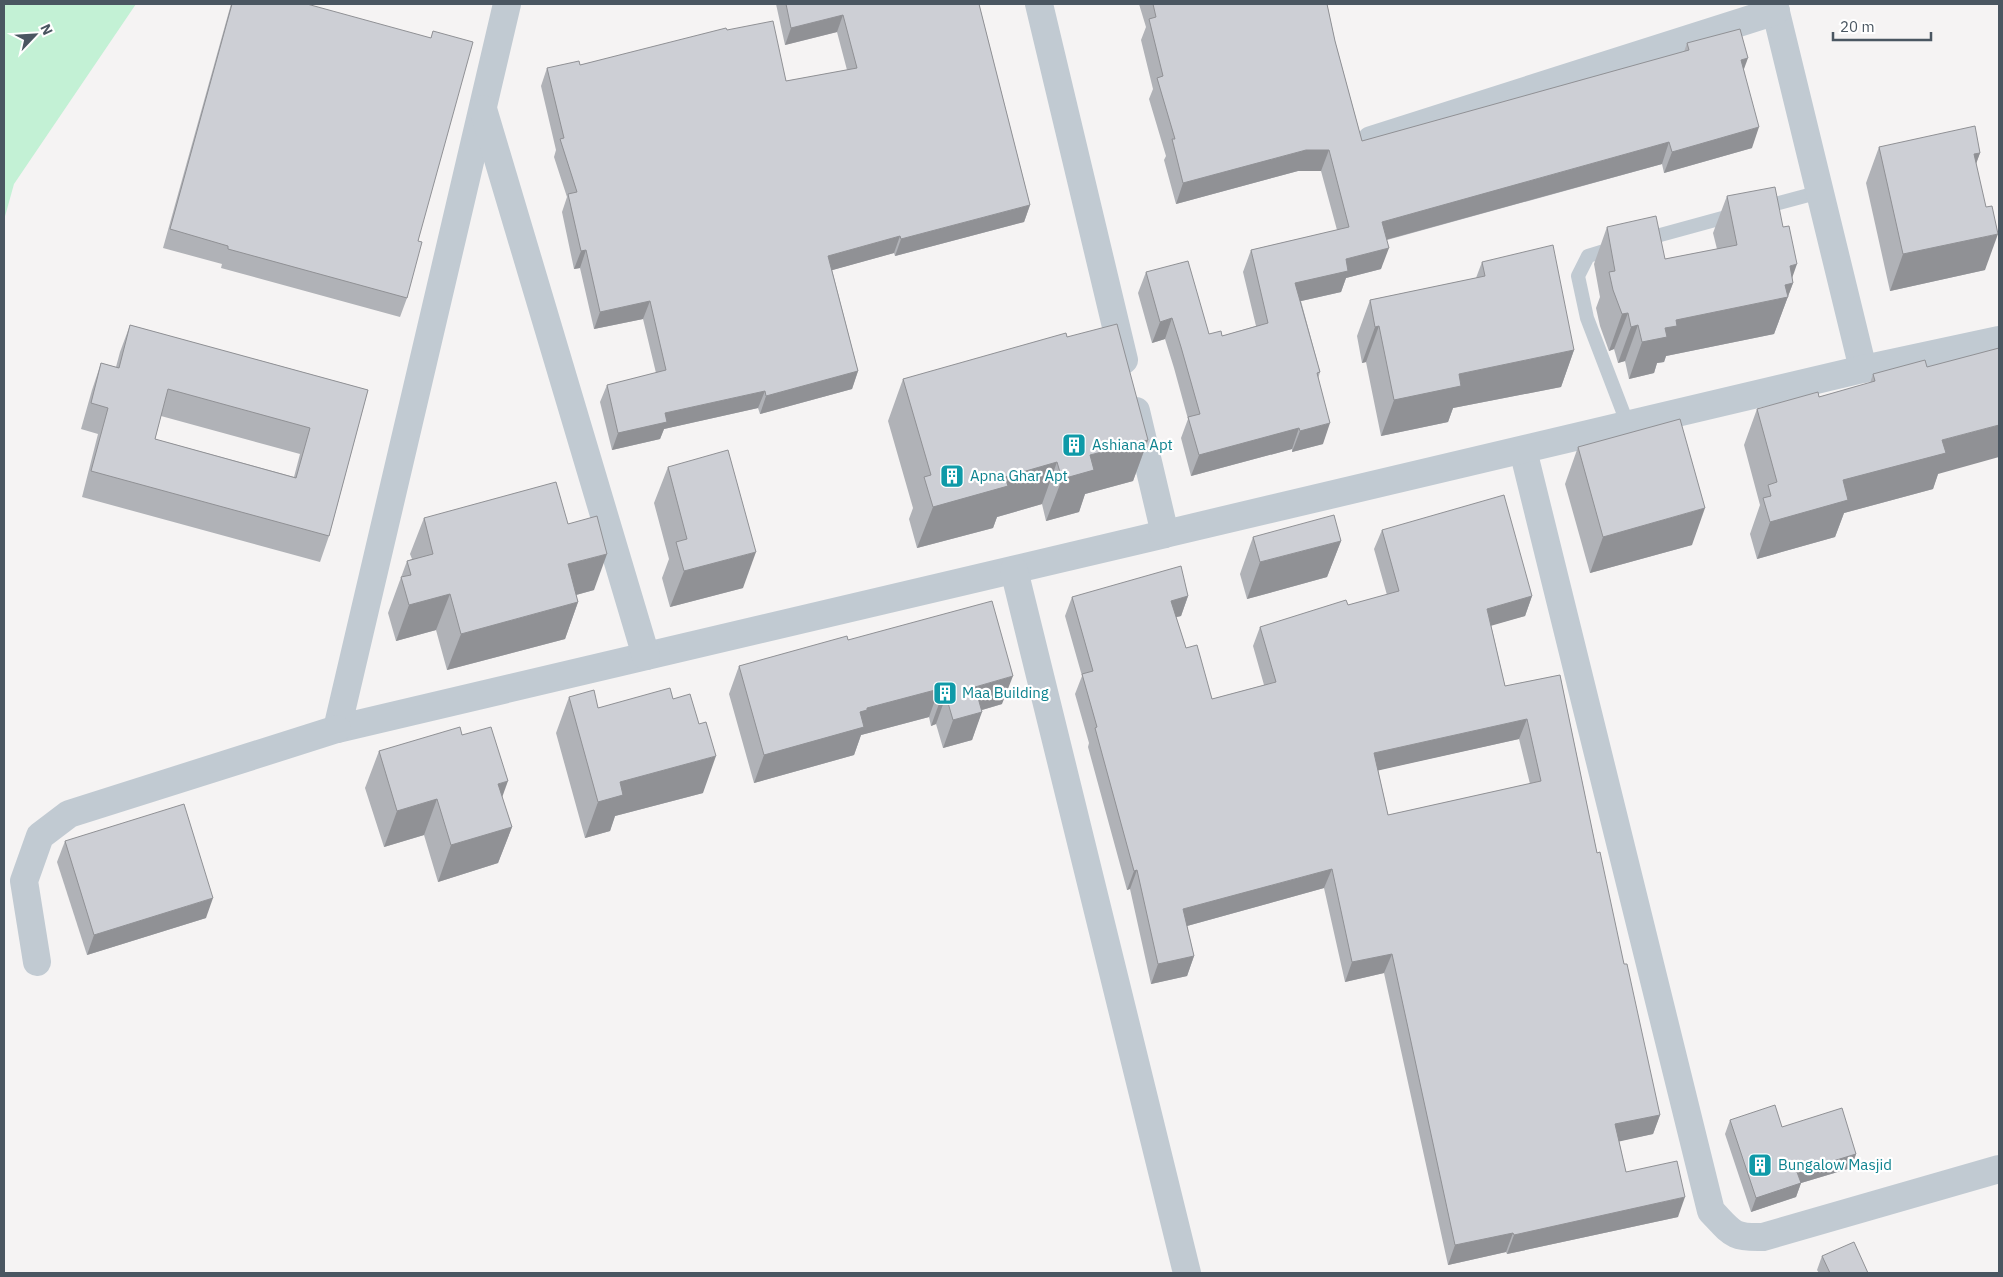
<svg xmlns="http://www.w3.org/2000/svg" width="2003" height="1277" font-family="'IBM Plex Sans',sans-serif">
	<rect width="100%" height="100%" fill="#f5f3f3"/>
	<!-- green -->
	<polygon fill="#c3f1d5" points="4,4 136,4 14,184 4,220"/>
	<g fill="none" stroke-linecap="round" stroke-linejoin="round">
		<!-- service -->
		<g stroke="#c1cad2" stroke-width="14">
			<polyline points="1760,208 1820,192"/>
			<polyline points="1642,240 1737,214"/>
			<polyline points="1614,248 1588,256 1578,276 1587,318 1628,425"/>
		</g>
		<!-- minor -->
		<g stroke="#c1cad2" stroke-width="28">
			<polyline points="507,4 337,729 1165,534"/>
			<polyline points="1774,4 1863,369"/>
			<polyline points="483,109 646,656"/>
			<polyline points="1371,140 1776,11"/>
			<path d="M1523 450 1711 1211C1732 1233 1732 1238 1763 1237L1999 1169"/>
			<polyline points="1014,570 1187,1273"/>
			<polyline points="37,962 24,881 40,836 69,814 337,729"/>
		</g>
		<!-- tertiary -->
		<g stroke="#c1cad2" stroke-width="28">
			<polyline points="1039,4 1124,360"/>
			<polyline points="1136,411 1165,534 1863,369 1999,340"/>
		</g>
	</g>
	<!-- wall -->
	<g fill="#b0b2b7" fill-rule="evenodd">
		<polygon points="231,4 431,38 433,31 418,241 407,298 400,317 221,268 222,264 163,248"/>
		<polygon points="776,4 979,4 1030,205 1024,222 895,256 894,253 832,270 858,371 852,389 760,414 758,408 664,429 660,439 612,450 600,402 607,385 656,373 643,319 594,329 580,268 574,269 562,212 567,197 554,157 556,150 541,86 547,68 580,65 727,30 786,81 847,70 837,32 785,45"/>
		<polygon points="1139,4 1327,4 1335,41 1362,141 1684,52 1687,43 1744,70 1752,148 1664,173 1662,164 1387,240 1381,269 1346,278 1341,292 1301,301 1320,372 1318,379 1323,444 1292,452 1292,449 1191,476 1181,438 1188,419 1174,368 1165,339 1152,343 1138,293 1146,272 1209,334 1222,336 1256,326 1243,272 1251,250 1337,230 1321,171 1298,171 1176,204 1164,160 1166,156 1149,99 1153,89 1141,40 1146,27"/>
		<polygon points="1879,147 1980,153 1976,163 1985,270 1890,291 1866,183"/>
		<polygon points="1727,196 1783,227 1793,283 1774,334 1666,356 1664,362 1657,363 1654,373 1629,379 1625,361 1618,363 1614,349 1609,351 1600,326 1596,308 1600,297 1594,264 1607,227 1665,259 1717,249 1713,233"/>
		<polygon points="1482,262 1574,350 1561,387 1453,408 1448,422 1381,436 1366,362 1362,363 1357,336 1370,300 1476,278"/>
		<path d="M130 325 368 390 329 536 320 562 82 497 98 434 81 429 92 390 101 363 116 367 120 352ZM161 416 300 454 294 477 155 439Z"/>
		<polygon points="1067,337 1148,440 1133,481 1085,494 1079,512 1046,521 1042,504 997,517 993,528 917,548 909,519 913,508 888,421 903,379"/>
		<polygon points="1873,374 1938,474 1933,489 1844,513 1835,537 1757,559 1750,534 1760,505 1744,445 1757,409 1819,397 1870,383"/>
		<polygon points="1578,447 1692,545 1590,573 1565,484"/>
		<polygon points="668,467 743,588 670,607 662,578 669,559 654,503"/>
		<polygon points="424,518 568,524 594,590 576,595 578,602 565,639 447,670 436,630 396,641 388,613 407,561 412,559 410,554"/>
		<path d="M1382 530 1532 596 1525 616 1491 625 1505 686 1560 675 1597 853 1660 1115 1653 1134 1619 1141 1626 1172 1678 1217 1507 1254 1506 1252 1448 1265 1384 973 1345 982 1324 888 1187 926 1194 956 1187 976 1151 984 1130 889 1127 890 1088 747 1089 743 1075 694 1082 676 1065 616 1072 597 1188 596 1181 616 1176 617 1186 648 1212 699 1264 685 1253 646 1260 627 1348 605 1387 595 1374 549ZM1519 739 1530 784 1388 815 1378 770Z"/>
		<polygon points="1253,537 1341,541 1327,577 1247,599 1240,574"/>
		<polygon points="848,640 1002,704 982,710 972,740 943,748 936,724 931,726 929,717 861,735 854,755 754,783 729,694 739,666"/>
		<polygon points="569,697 598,708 673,699 703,793 615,816 610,831 585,838 556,733"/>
		<polygon points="462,735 502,797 512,827 498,863 438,882 424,835 384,847 365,788 379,751"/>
		<polygon points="65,841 206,918 87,955 57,862"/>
		<polygon points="1730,1120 1782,1127 1856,1154 1851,1168 1801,1183 1796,1197 1751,1212 1725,1134"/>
		<polygon points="1822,1256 1868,1273 1819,1273 1817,1270"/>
	</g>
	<!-- shaded-wall -->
	<g fill="#909195">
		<polygon points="843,15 837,32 785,45 791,28"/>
		<polygon points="1748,58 1740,80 1741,60"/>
		<polygon points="1759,127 1752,148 1664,173 1672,152"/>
		<polygon points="1669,142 1662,164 1374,243 1382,222"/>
		<polygon points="1306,150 1329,150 1321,171 1298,171 1176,204 1183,183"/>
		<polygon points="1980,153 1967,189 1974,154"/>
		<polygon points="1030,205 1024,222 895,256 901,239"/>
		<polygon points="1998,234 1985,270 1890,291 1903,254"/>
		<polygon points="900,236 894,253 822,273 828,256"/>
		<polygon points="1389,248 1381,269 1346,278 1341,292 1288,304 1295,283 1346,259"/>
		<polygon points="586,250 580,268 574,269 581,251"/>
		<polygon points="1797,264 1790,284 1793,283 1774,334 1666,356 1664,362 1657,363 1654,373 1629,379 1642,342 1665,328 1676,320 1790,266"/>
		<polygon points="650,301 643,319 594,329 600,312"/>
		<polygon points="1628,313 1614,349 1609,351 1622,314"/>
		<polygon points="1172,318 1165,339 1152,343 1160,322"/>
		<polygon points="1638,325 1625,361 1618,363 1631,327"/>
		<polygon points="1379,326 1366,362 1362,363 1375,327"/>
		<polygon points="1574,350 1561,387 1453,408 1448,422 1381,436 1394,400 1459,374"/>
		<polygon points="858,371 852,389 760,414 766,396"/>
		<polygon points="765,391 758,408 664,429 660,439 612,450 618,433 665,413"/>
		<polygon points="1330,423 1323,444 1292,452 1300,431"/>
		<polygon points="1999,425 1999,457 1938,474 1933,489 1844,513 1835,537 1757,559 1770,522 1843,480 1942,440"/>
		<polygon points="1299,428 1292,449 1191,476 1199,455"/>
		<polygon points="1148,440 1133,481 1085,494 1079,512 1046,521 1062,479 1090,455"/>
		<polygon points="1057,462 1042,504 997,517 993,528 917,548 933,507 1005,477"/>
		<polygon points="1705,508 1692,545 1590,573 1603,537"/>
		<polygon points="1341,541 1327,577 1247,599 1260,562"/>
		<polygon points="756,552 743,588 670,607 684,571"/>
		<polygon points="607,554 594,590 554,601 568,564"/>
		<polygon points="450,594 436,630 396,641 409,605"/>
		<polygon points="1188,596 1181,616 1164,620 1171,601"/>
		<polygon points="1532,596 1525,616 1480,629 1487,609"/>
		<polygon points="578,602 565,639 447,670 461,634"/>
		<polygon points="1013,676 1002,704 965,715 975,687"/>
		<polygon points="939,689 929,717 861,735 854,755 754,783 764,755 867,708"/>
		<polygon points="946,696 936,724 931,726 941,698"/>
		<polygon points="982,712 972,740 943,748 953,720"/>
		<polygon points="1527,719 1519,739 1367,773 1374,753"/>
		<polygon points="716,756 703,793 615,816 610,831 585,838 598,802 620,782"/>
		<polygon points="508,781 495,817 498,784"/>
		<polygon points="437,799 424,835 384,847 397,811"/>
		<polygon points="512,827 498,863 438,882 451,845"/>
		<polygon points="1332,869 1324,888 1176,929 1183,909"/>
		<polygon points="1137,870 1130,889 1127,890 1134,871"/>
		<polygon points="213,898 206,918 87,955 94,935"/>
		<polygon points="1392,954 1384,973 1345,982 1352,962"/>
		<polygon points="1194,956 1187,976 1151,984 1158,964"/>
		<polygon points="1660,1115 1653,1134 1608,1144 1615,1124"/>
		<polygon points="1856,1154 1851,1168 1801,1183 1796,1197 1751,1212 1756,1198 1797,1172"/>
		<polygon points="1685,1197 1678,1217 1507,1254 1514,1235"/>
		<polygon points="1513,1233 1506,1252 1448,1265 1455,1245"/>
	</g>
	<!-- building -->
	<g fill="#cdcfd5" stroke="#909195" fill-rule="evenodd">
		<polygon points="232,4 307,4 431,38 433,31 473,42 418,241 422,242 407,298 228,249 228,246 170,229"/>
		<polygon points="786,4 979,4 1030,205 901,239 900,236 828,256 858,371 766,396 765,391 665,413 667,422 618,433 607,385 666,370 650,301 600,312 586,250 581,251 568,194 577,192 560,139 564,138 547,68 579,61 580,65 726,28 727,30 773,21 786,81 857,68 843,15 791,28"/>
		<polygon points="1153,4 1327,4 1335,41 1362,141 1689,50 1687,43 1740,29 1748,58 1741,60 1759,127 1672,152 1669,142 1382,222 1389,248 1346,259 1348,271 1295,283 1320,372 1317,373 1330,423 1300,431 1299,428 1199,455 1188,417 1200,414 1181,347 1172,318 1160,322 1146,272 1188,261 1209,334 1221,331 1222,336 1268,323 1251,250 1349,227 1329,150 1306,150 1183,183 1172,139 1175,139 1157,78 1163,76 1149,19 1156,17"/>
		<polygon points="1975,126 1980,153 1974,154 1986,207 1992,206 1998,234 1903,254 1879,147"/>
		<polygon points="1775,187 1783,227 1789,226 1797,264 1790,266 1793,283 1785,285 1788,297 1676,320 1677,326 1665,328 1667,337 1642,342 1638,325 1631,327 1628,313 1622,314 1613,290 1609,272 1615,271 1607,227 1656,216 1665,259 1737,245 1727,196"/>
		<polygon points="1553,245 1574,350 1459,374 1461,386 1394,400 1379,326 1375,327 1370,300 1485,276 1482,262"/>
		<polygon points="1117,324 1148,440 1090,455 1094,470 1062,479 1057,462 1005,477 1008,486 933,507 924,477 931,475 903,379 1066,333 1067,337"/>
		<path d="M130 325 368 390 329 536 91 471 108 408 91 403 101 363 119 368ZM168 389 310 428 296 478 155 439Z"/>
		<polygon points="1999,348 1999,425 1942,440 1946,453 1843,480 1848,500 1770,522 1763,498 1771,496 1768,485 1777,482 1757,409 1818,392 1819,397 1875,381 1873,374 1925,360 1927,367"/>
		<polygon points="1680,419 1705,508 1603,537 1578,447"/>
		<polygon points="728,450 756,552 684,571 676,542 687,539 668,467"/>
		<polygon points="556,482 568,524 597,516 607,554 568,564 578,602 461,634 450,594 409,605 401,577 411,575 407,561 433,554 424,518"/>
		<path d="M1504 495 1532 596 1487 609 1505 686 1560 675 1597 853 1600 852 1624 964H1627L1660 1115 1615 1124 1626 1172 1677 1161 1685 1197 1514 1235 1513 1233 1455 1245 1392 954 1352 962 1332 869 1183 909 1194 956 1158 964 1137 870 1134 871 1095 728 1097 727 1082 674 1093 671 1072 597 1181 566 1188 596 1171 601 1186 648 1197 645 1212 699 1276 682 1260 627 1346 600 1348 605 1399 591 1382 530ZM1527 719 1541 781 1388 815 1374 753Z"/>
		<polygon points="1334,515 1341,541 1260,562 1253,537"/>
		<polygon points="992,601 1013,676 975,687 982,712 953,720 946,696 941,698 939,689 867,708 867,710 860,712 864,727 764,755 739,666 847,636 848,640"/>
		<polygon points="670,688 673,699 690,694 699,724 706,722 716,756 620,782 623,795 598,802 569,697 594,690 598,708"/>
		<polygon points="460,727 462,735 491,727 508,781 498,784 512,827 451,845 437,799 397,811 379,751"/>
		<polygon points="184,804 213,898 94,935 65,841"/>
		<polygon points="1775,1105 1782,1127 1842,1108 1856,1154 1797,1172 1801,1183 1756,1198 1730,1120"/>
		<polygon points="1854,1242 1868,1273 1830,1273 1822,1256"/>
	</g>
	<!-- icons -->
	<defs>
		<g id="building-square" transform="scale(1.25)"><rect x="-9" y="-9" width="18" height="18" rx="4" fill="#0f9aa8" stroke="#fff"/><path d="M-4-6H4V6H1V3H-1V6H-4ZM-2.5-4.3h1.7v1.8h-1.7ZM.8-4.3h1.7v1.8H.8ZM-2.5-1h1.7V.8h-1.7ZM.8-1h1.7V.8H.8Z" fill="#fff"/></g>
	</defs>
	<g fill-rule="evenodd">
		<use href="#building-square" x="1074" y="445"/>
		<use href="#building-square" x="952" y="476"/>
		<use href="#building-square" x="945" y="693"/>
		<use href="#building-square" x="1760" y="1165"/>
	</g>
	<g text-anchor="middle" stroke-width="4.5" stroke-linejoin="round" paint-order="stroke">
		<!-- culture labels -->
		<g font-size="15" fill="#0d838f" stroke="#fff" text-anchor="start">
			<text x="1092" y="450">Ashiana Apt</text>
			<text x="970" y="481">Apna Ghar Apt</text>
			<text x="962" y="698">Maa Building</text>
			<text x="1778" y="1170">Bungalow Masjid</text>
		</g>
	</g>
	<!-- border -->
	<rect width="2003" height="1277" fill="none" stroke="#4a5661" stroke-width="10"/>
	<!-- north arrow -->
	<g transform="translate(35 35) rotate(65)" stroke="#ffffff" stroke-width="4" paint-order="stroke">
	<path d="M0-4L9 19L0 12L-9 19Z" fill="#4a5661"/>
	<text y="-8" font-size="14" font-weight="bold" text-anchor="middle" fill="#4a5661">N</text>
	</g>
	<!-- scale -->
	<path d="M1833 32v8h98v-8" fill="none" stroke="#4a5661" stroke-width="2.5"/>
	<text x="1840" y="32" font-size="15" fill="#4a5661" stroke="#ffffff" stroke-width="4" paint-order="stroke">20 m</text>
</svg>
